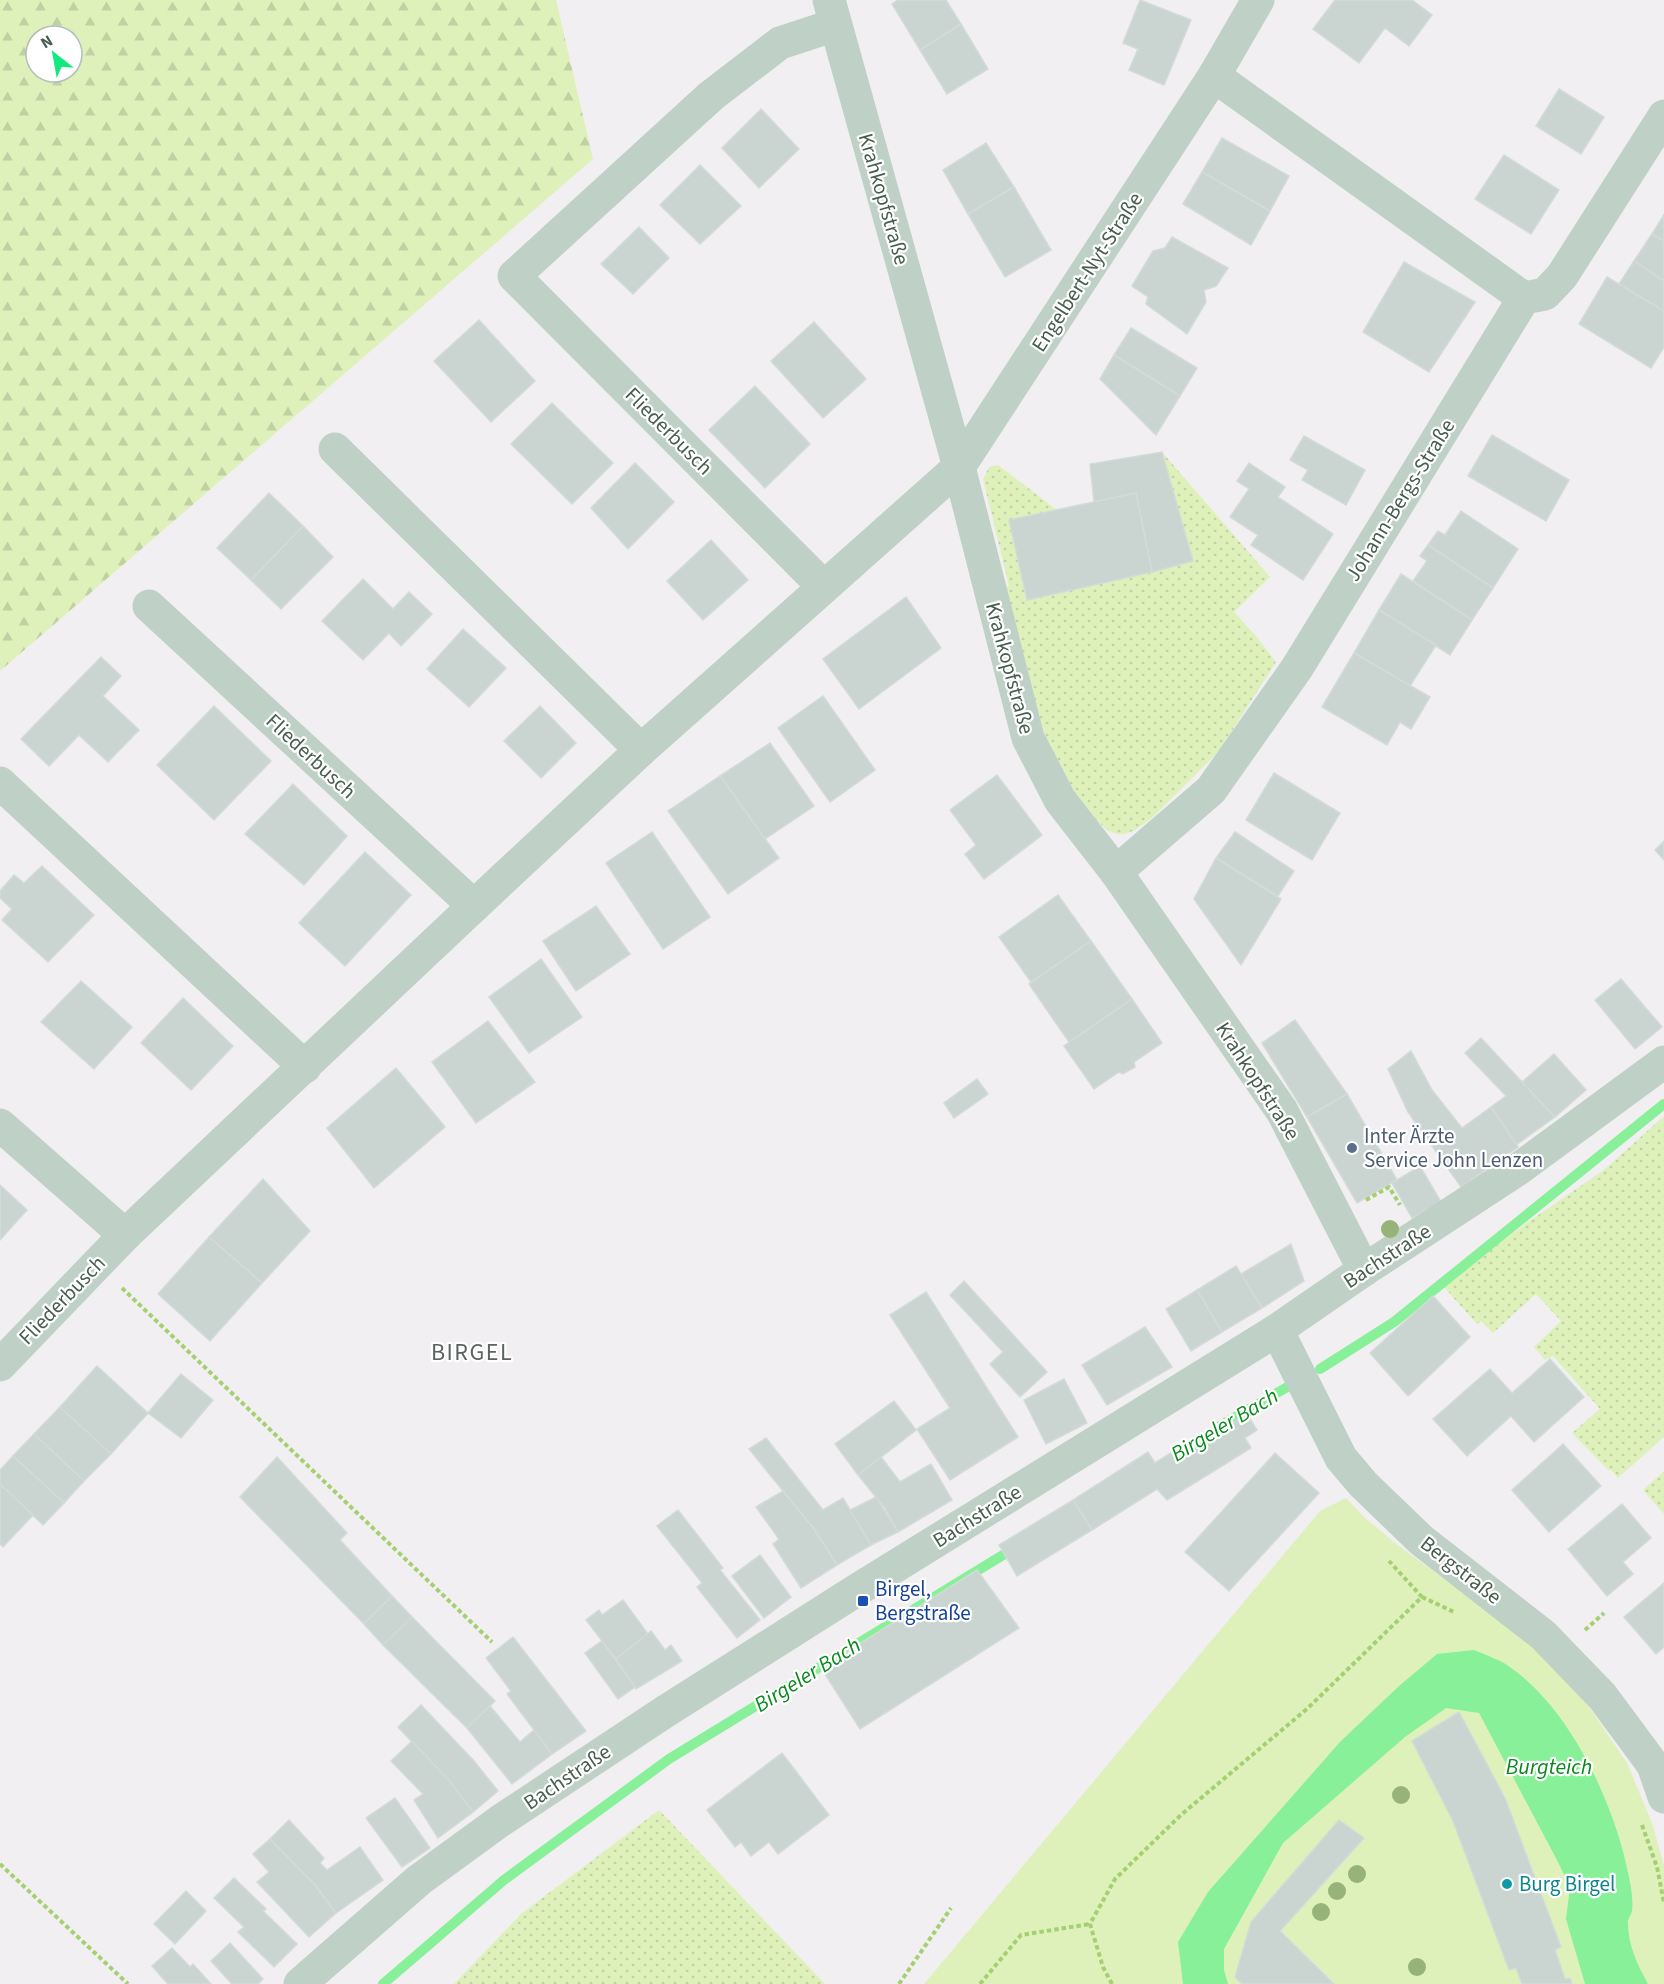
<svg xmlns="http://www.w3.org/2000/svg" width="1664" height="1984" font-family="'Source Sans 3',sans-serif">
	<defs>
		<pattern id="grass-dots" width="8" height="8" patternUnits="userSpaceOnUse" patternTransform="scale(1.5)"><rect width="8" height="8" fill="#def1bb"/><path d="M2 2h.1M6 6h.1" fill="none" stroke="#c0d1a3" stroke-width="1.8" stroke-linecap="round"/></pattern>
		<pattern id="forest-firs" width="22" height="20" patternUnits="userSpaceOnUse" patternTransform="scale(1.5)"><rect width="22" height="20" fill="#def1bb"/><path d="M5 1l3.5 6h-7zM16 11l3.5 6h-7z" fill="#c0d1a3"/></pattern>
	</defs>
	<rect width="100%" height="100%" fill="#f1eff1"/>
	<!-- grass -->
	<g fill="url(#grass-dots)">
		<polygon points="1162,452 1270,577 1234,612 1256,636 1276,662 1219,751 1152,818 1135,830 1125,834 1116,834 1105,829 1097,820 1092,825 1054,769 995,591 1009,586 983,479 989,467 998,465 1057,510 1009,520 1027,600 1152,572"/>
		<polygon points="1664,1116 1664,1437 1618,1478 1611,1470 1608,1470 1572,1433 1600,1409 1553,1356 1545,1360 1534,1347 1561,1321 1536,1294 1493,1333 1481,1321 1477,1324 1443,1286 1521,1227 1605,1169"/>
		<polygon points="1664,1471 1664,1514 1643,1490"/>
		<polygon points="659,1810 825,1984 454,1984 521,1914"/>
	</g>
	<!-- forest -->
	<path fill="url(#forest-firs)" fill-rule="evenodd" d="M0 0H556L593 159 0 671ZM36 36H72V72H36Z"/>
	<!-- park -->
	<polygon fill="#def1bb" points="1346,1498 1364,1517 1395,1543 1530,1642 1585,1701 1627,1763 1652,1823 1664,1865 1664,1984 924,1984 1320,1511"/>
	<!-- water -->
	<path fill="#87f098" d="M1474 1650C1485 1655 1498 1659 1507 1665 1573 1709 1619 1813 1631 1888 1632 1895 1633 1905 1632 1911 1631 1916 1627 1919 1628 1924 1628 1945 1638 1966 1648 1984H1585L1566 1919 1570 1887 1558 1862 1479 1713 1446 1708 1405 1737 1283 1843 1224 1949V1970L1228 1984H1183L1178 1942 1208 1892 1340 1742 1399 1686 1437 1654Z"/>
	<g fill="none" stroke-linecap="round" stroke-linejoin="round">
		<!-- stream -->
		<g stroke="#87f098" stroke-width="10">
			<polyline points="1320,1369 1394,1322 1664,1104"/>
			<polyline points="1218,1427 1289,1386"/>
			<polyline points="383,1984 504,1880 669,1759 1016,1547"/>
		</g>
	</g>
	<!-- building -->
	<g fill="#cad4d1" stroke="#d2dbd8" stroke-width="1.5">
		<polygon points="898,0 946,0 961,24 920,50 892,4"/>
		<polygon points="1140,0 1191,20 1164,85 1129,70 1138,49 1123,43"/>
		<polygon points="1335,0 1412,0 1432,15 1409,46 1385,28 1359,63 1313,29"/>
		<polygon points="961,24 988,69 947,94 920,50"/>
		<polygon points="1559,89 1604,117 1581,154 1536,126"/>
		<polygon points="761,109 799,149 759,188 722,148"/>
		<polygon points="1222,138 1289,176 1270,211 1202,172"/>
		<polygon points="986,143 1014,187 968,214 943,170"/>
		<polygon points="1504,155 1559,190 1531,234 1475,199"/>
		<polygon points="700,165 741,206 700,244 660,205"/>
		<polygon points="1202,172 1270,211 1251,245 1183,204"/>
		<polygon points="1014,187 1051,250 1005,277 968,214"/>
		<polygon points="1664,215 1664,241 1652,234"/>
		<polygon points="639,227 669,258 633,294 601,264"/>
		<polygon points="1652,234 1664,241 1664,281 1634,261"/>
		<polygon points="1172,237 1228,268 1216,286 1204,290 1206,302 1187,334 1146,304 1148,297 1132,286 1153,251 1165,248"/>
		<polygon points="1634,261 1664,281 1664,311 1619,284"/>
		<polygon points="1404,262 1475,302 1429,372 1363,332"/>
		<polygon points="1607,277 1664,311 1664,347 1651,368 1579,324"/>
		<polygon points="479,320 535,381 491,422 434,361"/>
		<polygon points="814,322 866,379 823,418 771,361"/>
		<polygon points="1131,328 1197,368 1180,396 1114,355"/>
		<polygon points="1114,355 1180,396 1156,435 1100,379"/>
		<polygon points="755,386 810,444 765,488 709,430"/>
		<polygon points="552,403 613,463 572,504 511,444"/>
		<polygon points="1492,435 1569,480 1546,521 1468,476"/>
		<polygon points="1304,436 1365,470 1346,505 1302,480 1308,470 1290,460"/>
		<polygon points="1162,452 1193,561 1152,572 1136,493 1094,502 1090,464"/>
		<polygon points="635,463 674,502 628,549 591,508"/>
		<polygon points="1249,463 1285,487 1278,497 1333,534 1303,580 1251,545 1258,535 1230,517 1249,489 1237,481"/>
		<polygon points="269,493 303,526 251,580 217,548"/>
		<polygon points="1136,493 1152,572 1027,600 1009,520"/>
		<polygon points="1461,511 1518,549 1493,588 1428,545 1438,531 1445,535"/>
		<polygon points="303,526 333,557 281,609 251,580"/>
		<polygon points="711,540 748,580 703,620 667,581"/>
		<polygon points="1428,545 1493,588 1472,620 1413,581 1427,561 1420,556"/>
		<polygon points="1401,574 1472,620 1450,655 1379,610"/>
		<polygon points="363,579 393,609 409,592 432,614 401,646 389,633 363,660 322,621"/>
		<polygon points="906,597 941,648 859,709 823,659"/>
		<polygon points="1379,610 1436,645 1410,686 1354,653"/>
		<polygon points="463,629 506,668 469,707 427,669"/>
		<polygon points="1354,653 1430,697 1411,729 1400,722 1387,745 1322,707"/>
		<polygon points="101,657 121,676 103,696 139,730 108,762 79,735 49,766 21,739"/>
		<polygon points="823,696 875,770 830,802 778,728"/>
		<polygon points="214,706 271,761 214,820 157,765"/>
		<polygon points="540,706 576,743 541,778 504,741"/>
		<polygon points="770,743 814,806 765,839 720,776"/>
		<polygon points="1274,773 1340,813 1312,860 1246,820"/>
		<polygon points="997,775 1042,835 984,879 965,854 976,845 950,810"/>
		<polygon points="720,776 779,858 728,894 668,811"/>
		<polygon points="293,784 347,836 304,885 245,834"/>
		<polygon points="652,832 710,917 663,949 606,863"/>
		<polygon points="1235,832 1294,871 1278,896 1216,858"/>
		<polygon points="1664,841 1664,860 1655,850"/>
		<polygon points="365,852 411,895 345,966 299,923"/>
		<polygon points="1216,858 1281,899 1241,965 1194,899"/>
		<polygon points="42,866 94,915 48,962 2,920 12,909 0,898 0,891 14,875 24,883"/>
		<polygon points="1058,895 1091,941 1031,982 999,937"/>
		<polygon points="596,906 630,954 576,991 543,941"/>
		<polygon points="1091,941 1132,999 1069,1042 1029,984"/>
		<polygon points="541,959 582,1017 529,1053 489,997"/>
		<polygon points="1621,979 1662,1027 1635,1049 1595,1000"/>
		<polygon points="81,981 132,1027 94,1069 41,1022"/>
		<polygon points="183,998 233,1046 191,1090 141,1043"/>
		<polygon points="1132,999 1162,1043 1134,1062 1135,1067 1123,1074 1119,1072 1094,1089 1064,1046"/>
		<polygon points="1295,1020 1347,1094 1307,1117 1262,1043"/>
		<polygon points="488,1021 535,1082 476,1123 432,1062"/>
		<polygon points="1481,1038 1555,1117 1516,1145 1491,1107 1506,1096 1465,1053"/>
		<polygon points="1411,1051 1432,1090 1462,1128 1491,1107 1518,1147 1461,1187 1408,1112 1388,1069"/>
		<polygon points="1554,1054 1586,1090 1555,1117 1522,1082"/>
		<polygon points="396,1068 445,1127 374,1188 327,1128"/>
		<polygon points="977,1079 988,1094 954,1118 944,1103"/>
		<polygon points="1347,1094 1397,1180 1357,1203 1307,1117"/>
		<polygon points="1420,1166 1441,1202 1412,1218 1392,1183"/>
		<polygon points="263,1179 310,1231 262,1283 209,1237"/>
		<polygon points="0,1185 27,1210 0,1240"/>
		<polygon points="209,1237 262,1283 210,1341 158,1294"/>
		<polygon points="1291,1244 1304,1281 1262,1308 1241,1274"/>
		<polygon points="1236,1266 1262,1308 1222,1332 1197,1290"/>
		<polygon points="964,1281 1047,1372 1020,1397 990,1364 1003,1352 950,1295"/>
		<polygon points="1197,1290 1222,1332 1191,1351 1166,1309"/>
		<polygon points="926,1292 1018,1437 950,1480 917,1429 950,1408 890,1315"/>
		<polygon points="1433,1296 1470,1337 1408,1396 1370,1353"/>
		<polygon points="1145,1327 1172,1367 1107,1405 1082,1365"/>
		<polygon points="1550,1359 1584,1397 1534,1442 1511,1416 1467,1456 1433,1419 1490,1369 1512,1393"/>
		<polygon points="97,1366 148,1413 111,1454 60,1407"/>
		<polygon points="181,1374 213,1400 181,1438 148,1413"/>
		<polygon points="1064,1379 1087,1423 1046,1444 1024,1400"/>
		<polygon points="894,1401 916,1430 858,1475 835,1444"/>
		<polygon points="60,1407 111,1454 84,1481 34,1434"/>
		<polygon points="1247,1414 1257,1430 1245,1438 1251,1448 1167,1500 1157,1489 1092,1530 1073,1500 1148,1452 1155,1463 1228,1417 1232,1423"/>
		<polygon points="34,1434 84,1481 64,1503 13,1456"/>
		<polygon points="766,1438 823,1510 843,1498 871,1545 837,1565 814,1529 749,1449"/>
		<polygon points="1563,1444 1601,1486 1549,1532 1512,1490"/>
		<polygon points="1275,1453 1319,1493 1229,1591 1185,1552"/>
		<polygon points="13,1456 64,1503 43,1525 0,1484 0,1470"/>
		<polygon points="277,1457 347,1533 340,1540 392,1596 364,1624 240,1497"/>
		<polygon points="881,1457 900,1482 931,1464 952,1500 898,1532 885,1508 858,1475"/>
		<polygon points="0,1484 33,1515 3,1547 0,1544"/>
		<polygon points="783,1491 814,1529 837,1565 801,1588 773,1544 779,1539 756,1507"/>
		<polygon points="876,1497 898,1532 871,1545 850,1510"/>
		<polygon points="1073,1500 1092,1530 1017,1576 999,1545"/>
		<polygon points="1622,1504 1651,1538 1623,1562 1633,1574 1607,1596 1568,1549"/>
		<polygon points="678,1510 723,1568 720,1570 760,1620 737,1638 697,1587 702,1583 657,1526"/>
		<polygon points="760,1555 791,1597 764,1618 732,1576"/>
		<polygon points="977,1570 1019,1628 860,1729 821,1668"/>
		<polygon points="1664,1583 1664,1647 1656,1654 1624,1617"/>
		<polygon points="392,1596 412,1617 383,1645 364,1624"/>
		<polygon points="623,1600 648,1634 616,1659 586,1620 599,1610 602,1615"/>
		<polygon points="412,1617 495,1701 467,1728 383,1645"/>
		<polygon points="651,1631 665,1650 671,1645 682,1661 636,1689 616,1659"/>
		<polygon points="513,1637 586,1731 552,1754 507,1694 511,1691 486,1658"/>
		<polygon points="602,1641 635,1687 618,1699 585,1653"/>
		<polygon points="421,1705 474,1761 498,1791 473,1812 451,1783 398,1727"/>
		<polygon points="490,1706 520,1742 534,1730 552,1754 512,1784 467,1728"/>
		<polygon points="1459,1712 1505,1798 1561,1947 1555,1950 1565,1979 1570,1978 1572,1984 1522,1984 1516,1968 1509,1970 1453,1821 1412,1741"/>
		<polygon points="412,1741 451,1783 473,1812 438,1838 414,1800 423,1794 391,1761"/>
		<polygon points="782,1753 829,1815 778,1854 769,1842 751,1856 741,1842 735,1847 707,1810"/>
		<polygon points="395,1798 430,1848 402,1867 366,1818"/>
		<polygon points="289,1820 324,1858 320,1863 327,1870 360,1847 383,1880 336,1913 314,1884 270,1839"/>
		<polygon points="1339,1820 1364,1838 1280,1931 1334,1984 1242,1984 1235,1977 1251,1922"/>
		<polygon points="270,1839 314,1884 336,1913 309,1937 257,1882 269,1872 253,1854"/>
		<polygon points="234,1878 266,1909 263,1911 297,1944 274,1967 238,1932 244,1927 214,1898"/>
		<polygon points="186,1891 206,1911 175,1944 154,1924"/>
		<polygon points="230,1943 263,1979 258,1984 232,1984 211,1961"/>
		<polygon points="172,1948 190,1967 193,1964 211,1984 168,1984 152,1966"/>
	</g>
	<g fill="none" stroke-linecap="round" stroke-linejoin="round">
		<!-- path -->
		<g stroke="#a5d072" stroke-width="4" stroke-dasharray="4.5 3" stroke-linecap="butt">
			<polyline points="1366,1200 1389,1187 1400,1205"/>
			<polyline points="122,1288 492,1642"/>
			<polyline points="1422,1597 1454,1612"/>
			<polyline points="1585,1630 1604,1613"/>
			<polyline points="1642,1825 1657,1867 1664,1903"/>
			<polyline points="0,1864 128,1984"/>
			<polyline points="899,1984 951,1908"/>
			<polyline points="980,1984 1021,1935 1090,1924"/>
			<polyline points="1112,1984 1103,1967 1090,1924 1115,1879 1182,1814 1308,1708 1422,1597 1389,1561"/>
		</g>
		<!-- minor -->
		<g stroke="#bfd1c7" stroke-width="33">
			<polyline points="829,0 959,467 1028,738 1060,800 1116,872 1282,1111 1364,1270"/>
			<polyline points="1214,76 1258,0"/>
			<polyline points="335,449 641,750"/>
			<polyline points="824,587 514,276 711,96 780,43 835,25"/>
			<polyline points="149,606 474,906"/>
			<polyline points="0,783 305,1067"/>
			<polyline points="1116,872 1211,790 1297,668 1524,298 1545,294 1562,276 1664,116"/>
			<polyline points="0,1125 125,1235"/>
			<polyline points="1277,1330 1341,1458 1363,1484 1421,1540 1543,1635 1602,1696 1653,1765 1664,1797"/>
			<polyline points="0,1365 125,1235 474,906 641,750 959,467 1214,76 1524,298"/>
			<polyline points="300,1984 419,1880 500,1821 666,1711 857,1590 1277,1330 1364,1270 1517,1170 1664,1062"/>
		</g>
	</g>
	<!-- trees -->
	<g fill="#98b377">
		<circle cx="1390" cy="1229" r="9"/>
		<circle cx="1401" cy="1795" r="9"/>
		<circle cx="1357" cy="1874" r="9"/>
		<circle cx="1337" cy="1891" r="9"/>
		<circle cx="1321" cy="1912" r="9"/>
		<circle cx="1417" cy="1967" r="9"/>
	</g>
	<!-- markers -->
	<circle fill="#5c6f8a" stroke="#fff" stroke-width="2" cx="1352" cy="1148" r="6"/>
	<rect fill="#1a4fb4" stroke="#fff" stroke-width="2" x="857" y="1595" width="12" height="12" rx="3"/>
	<circle fill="#0f9aa8" stroke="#fff" stroke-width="2" cx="1507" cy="1884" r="6"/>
	<g text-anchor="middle" stroke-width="4.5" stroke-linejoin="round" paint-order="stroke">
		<!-- street labels -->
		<g font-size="21" fill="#465d50" stroke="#fff">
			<text transform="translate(884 199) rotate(74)" y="7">Krahkopfstraße</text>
			<text transform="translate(1087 272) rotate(-57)" y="7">Engelbert-Nyt-Straße</text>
			<text transform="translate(669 431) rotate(45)" y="7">Fliederbusch</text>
			<text transform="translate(1400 500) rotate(-58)" y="7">Johann-Bergs-Straße</text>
			<text transform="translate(1010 668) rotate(75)" y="7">Krahkopfstraße</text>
			<text transform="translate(311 756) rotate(43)" y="7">Fliederbusch</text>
			<text transform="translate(1258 1081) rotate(57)" y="7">Krahkopfstraße</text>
			<text transform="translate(1387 1256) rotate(-33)" y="7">Bachstraße</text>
			<text transform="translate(62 1300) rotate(-46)" y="7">Fliederbusch</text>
			<text transform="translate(977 1516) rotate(-32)" y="7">Bachstraße</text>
			<text transform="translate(1461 1570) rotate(38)" y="7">Bergstraße</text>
			<text transform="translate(567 1777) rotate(-34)" y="7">Bachstraße</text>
		</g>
		<!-- service labels -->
		<g font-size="21" fill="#4e5e75" stroke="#fff" text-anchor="start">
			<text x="1364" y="1143">Inter Ärzte<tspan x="1364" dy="24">Service John Lenzen</tspan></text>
		</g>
		<!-- transit labels -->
		<g font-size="21" fill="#164399" stroke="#fff" text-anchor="start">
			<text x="875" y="1596">Birgel,<tspan x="875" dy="24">Bergstraße</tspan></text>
		</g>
		<!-- culture labels -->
		<g font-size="21" fill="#0d838f" stroke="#fff" text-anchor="start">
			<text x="1519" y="1891">Burg Birgel</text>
		</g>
		<!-- water labels -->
		<g font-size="22" font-style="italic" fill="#09881e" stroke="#fff">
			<text transform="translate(1224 1424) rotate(-31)" y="8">Birgeler Bach</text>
			<text transform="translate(807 1674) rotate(-32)" y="8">Birgeler Bach</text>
			<text x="1549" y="1774">Burgteich</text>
		</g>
		<!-- quarter labels -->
		<g font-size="24" letter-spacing="1.5" fill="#5b6460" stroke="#fff">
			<text x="472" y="1360">BIRGEL</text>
		</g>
	</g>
	<!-- north arrow -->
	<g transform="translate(54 54) rotate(329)"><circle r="28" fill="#ffffff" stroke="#b5beb9" stroke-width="1.5"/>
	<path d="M0-4.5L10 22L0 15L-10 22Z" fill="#12e981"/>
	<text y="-9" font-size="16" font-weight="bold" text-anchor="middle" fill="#465d50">N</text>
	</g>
</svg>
